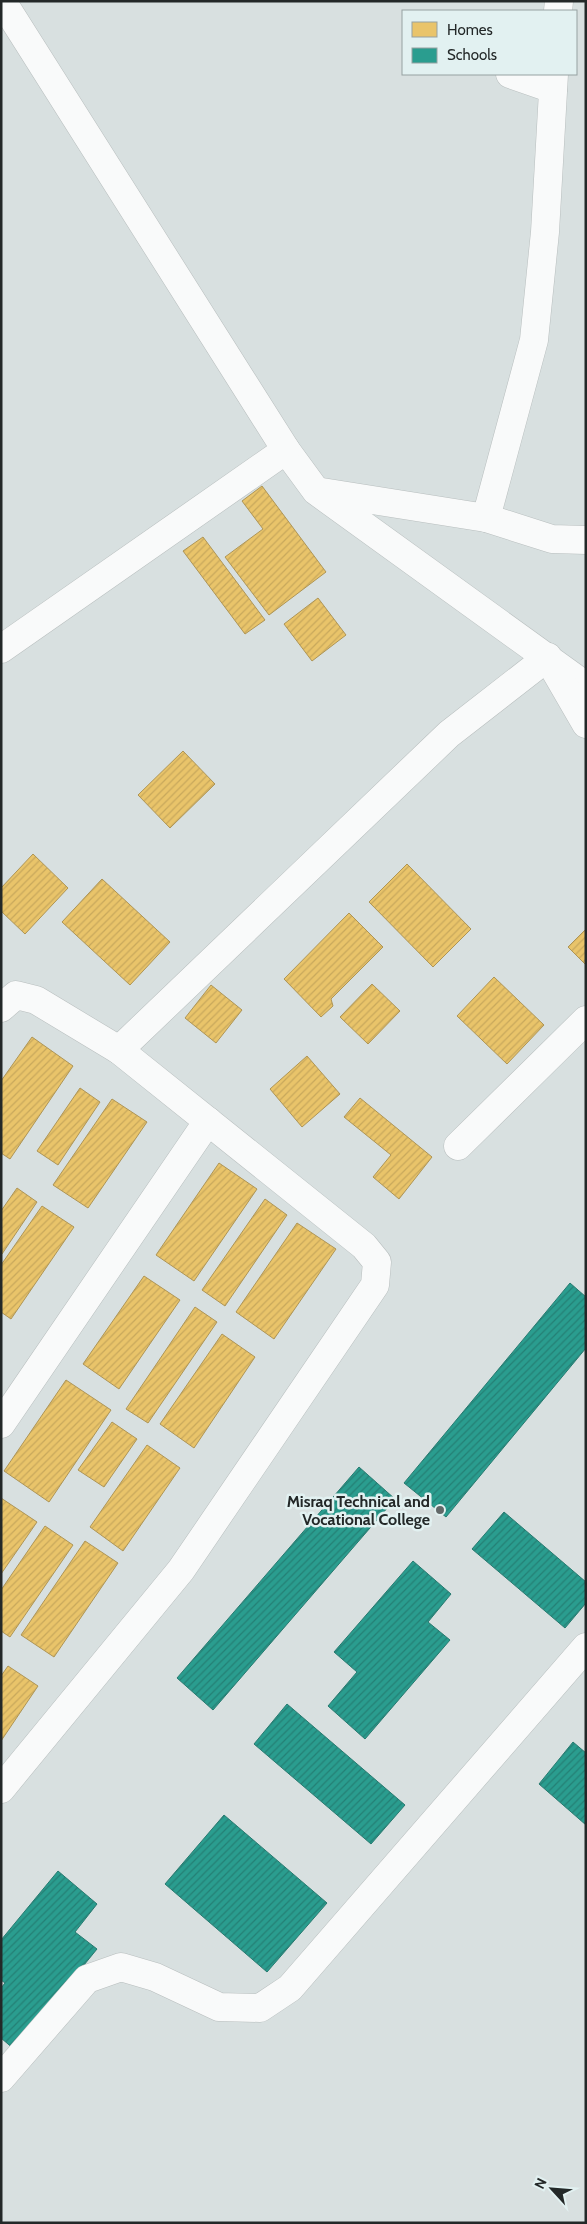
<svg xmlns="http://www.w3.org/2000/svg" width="587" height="2224" font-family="Cabin,sans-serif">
	<defs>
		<pattern id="homes-hatch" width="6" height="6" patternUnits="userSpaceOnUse" patternTransform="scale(1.25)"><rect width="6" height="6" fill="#e9c46a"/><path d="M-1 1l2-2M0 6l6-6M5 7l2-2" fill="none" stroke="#c8a85c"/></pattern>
		<pattern id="schools-hatch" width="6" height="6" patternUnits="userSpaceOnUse" patternTransform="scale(1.25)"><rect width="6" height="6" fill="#2a9d8f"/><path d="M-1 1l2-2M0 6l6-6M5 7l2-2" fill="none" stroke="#248075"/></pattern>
	</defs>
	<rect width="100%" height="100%" fill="#d8e0e0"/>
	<!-- homes -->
	<g fill="url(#homes-hatch)" stroke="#ae9556">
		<polygon points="262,486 326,572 269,615 225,557 263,529 242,501"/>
		<polygon points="203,537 265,620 245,634 183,551"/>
		<polygon points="318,598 346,635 312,661 284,624"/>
		<polygon points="183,751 215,784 170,828 138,795"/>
		<polygon points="33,854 68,888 25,934 1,911 1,888"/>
		<polygon points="407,864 471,929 433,967 369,902"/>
		<polygon points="102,879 170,942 130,985 62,922"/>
		<polygon points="349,913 383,947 331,999 333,1006 321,1017 284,979"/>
		<polygon points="586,929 586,965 568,947"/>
		<polygon points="494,977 544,1025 507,1064 457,1016"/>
		<polygon points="372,984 400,1011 368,1044 340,1017"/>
		<polygon points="211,985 242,1010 216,1043 185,1018"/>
		<polygon points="32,1037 73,1066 10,1159 1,1153 1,1081"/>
		<polygon points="307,1056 340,1094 302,1127 270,1089"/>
		<polygon points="80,1088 100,1102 58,1165 37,1151"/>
		<polygon points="360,1098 432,1157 399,1199 373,1177 391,1155 344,1117"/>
		<polygon points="112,1099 147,1122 88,1208 53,1185"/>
		<polygon points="219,1163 257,1189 194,1281 156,1255"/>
		<polygon points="17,1188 37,1202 2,1254 1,1211"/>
		<polygon points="265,1199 287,1215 225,1306 202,1290"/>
		<polygon points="42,1206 74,1227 11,1319 1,1312 1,1265"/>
		<polygon points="297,1223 336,1249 274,1339 236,1312"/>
		<polygon points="144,1276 180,1300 119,1389 83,1364"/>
		<polygon points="195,1307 217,1322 148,1423 126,1409"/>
		<polygon points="222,1334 255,1357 194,1448 160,1424"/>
		<polygon points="66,1380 111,1410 49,1502 4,1471"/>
		<polygon points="112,1422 137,1439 104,1487 78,1470"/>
		<polygon points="147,1445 180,1468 123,1551 90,1527"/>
		<polygon points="1,1498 37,1522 1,1574"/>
		<polygon points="45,1526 73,1545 10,1637 1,1631 1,1590"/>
		<polygon points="85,1541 118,1563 54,1657 21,1635"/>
		<polygon points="8,1666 38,1686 1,1741 1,1676"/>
	</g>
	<!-- schools -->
	<g fill="url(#schools-hatch)" stroke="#287a70">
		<polygon points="570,1283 586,1297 586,1348 446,1517 404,1483"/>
		<polygon points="359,1467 395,1499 213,1710 177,1678"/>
		<polygon points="504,1512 586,1582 586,1603 565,1628 472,1549"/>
		<polygon points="413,1561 451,1594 428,1622 450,1640 365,1739 328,1706 357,1672 334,1652"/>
		<polygon points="287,1704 405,1805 371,1844 254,1744"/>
		<polygon points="573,1742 586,1753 586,1825 539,1784"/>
		<polygon points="224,1815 327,1903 267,1972 165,1884"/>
		<polygon points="58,1871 97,1904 75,1932 97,1949 15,2050 1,2038 1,1988 5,1983 1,1980 1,1940"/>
	</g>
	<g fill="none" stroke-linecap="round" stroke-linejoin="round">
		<!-- minor casing -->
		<g stroke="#b8bebe" stroke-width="29">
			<g id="minor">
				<polyline points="2,1 286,450 316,491 586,686"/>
				<polyline points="558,11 559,1"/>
				<polyline points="510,74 553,89"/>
				<polyline points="322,492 486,518 534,340 545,232 554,74"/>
				<polyline points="486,518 552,539 586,540"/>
				<polyline points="1,649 286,450"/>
				<polyline points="553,667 586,724"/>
				<polyline points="1,1008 16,995 36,1000 119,1050 449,734 548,657"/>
				<polyline points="458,1146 586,1020"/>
				<polyline points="1,1424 208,1121"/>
				<polyline points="1,1789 181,1570 375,1285 377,1262 364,1246 119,1050"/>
				<polyline points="1,2078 87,1979 121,1967 155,1977 219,2007 260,2008 290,1988 586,1647"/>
			</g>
		</g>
		<!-- minor -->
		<use href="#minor" stroke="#f9fafa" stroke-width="28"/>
	</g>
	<!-- markers -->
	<circle fill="#626868" stroke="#e2f1f1" stroke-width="2" cx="440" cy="1510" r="5"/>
	<g text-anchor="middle" stroke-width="5" stroke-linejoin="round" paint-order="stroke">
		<!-- poi labels -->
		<g font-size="16" font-weight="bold" fill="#232828" stroke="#e2f1f1" text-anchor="end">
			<text x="430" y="1507">Misraq Technical and<tspan x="430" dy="18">Vocational College</tspan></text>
		</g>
	</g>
	<!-- border -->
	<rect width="587" height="2224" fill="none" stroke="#232828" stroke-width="5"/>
	<!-- legend -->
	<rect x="402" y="10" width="175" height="65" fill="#e2f1f1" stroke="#96a1a1"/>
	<rect x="412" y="22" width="25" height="15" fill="#e9c46a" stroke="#96a1a1"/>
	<text x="447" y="35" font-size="15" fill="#232828">Homes</text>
	<rect x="412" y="48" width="25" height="15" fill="#2a9d8f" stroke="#96a1a1"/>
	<text x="447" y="60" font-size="15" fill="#232828">Schools</text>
	<!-- north arrow -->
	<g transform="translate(552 2189) rotate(296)" stroke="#e2f1f1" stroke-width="4" paint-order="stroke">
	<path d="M0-4L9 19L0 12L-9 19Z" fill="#232828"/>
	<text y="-8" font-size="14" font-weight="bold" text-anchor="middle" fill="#232828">N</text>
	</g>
</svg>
